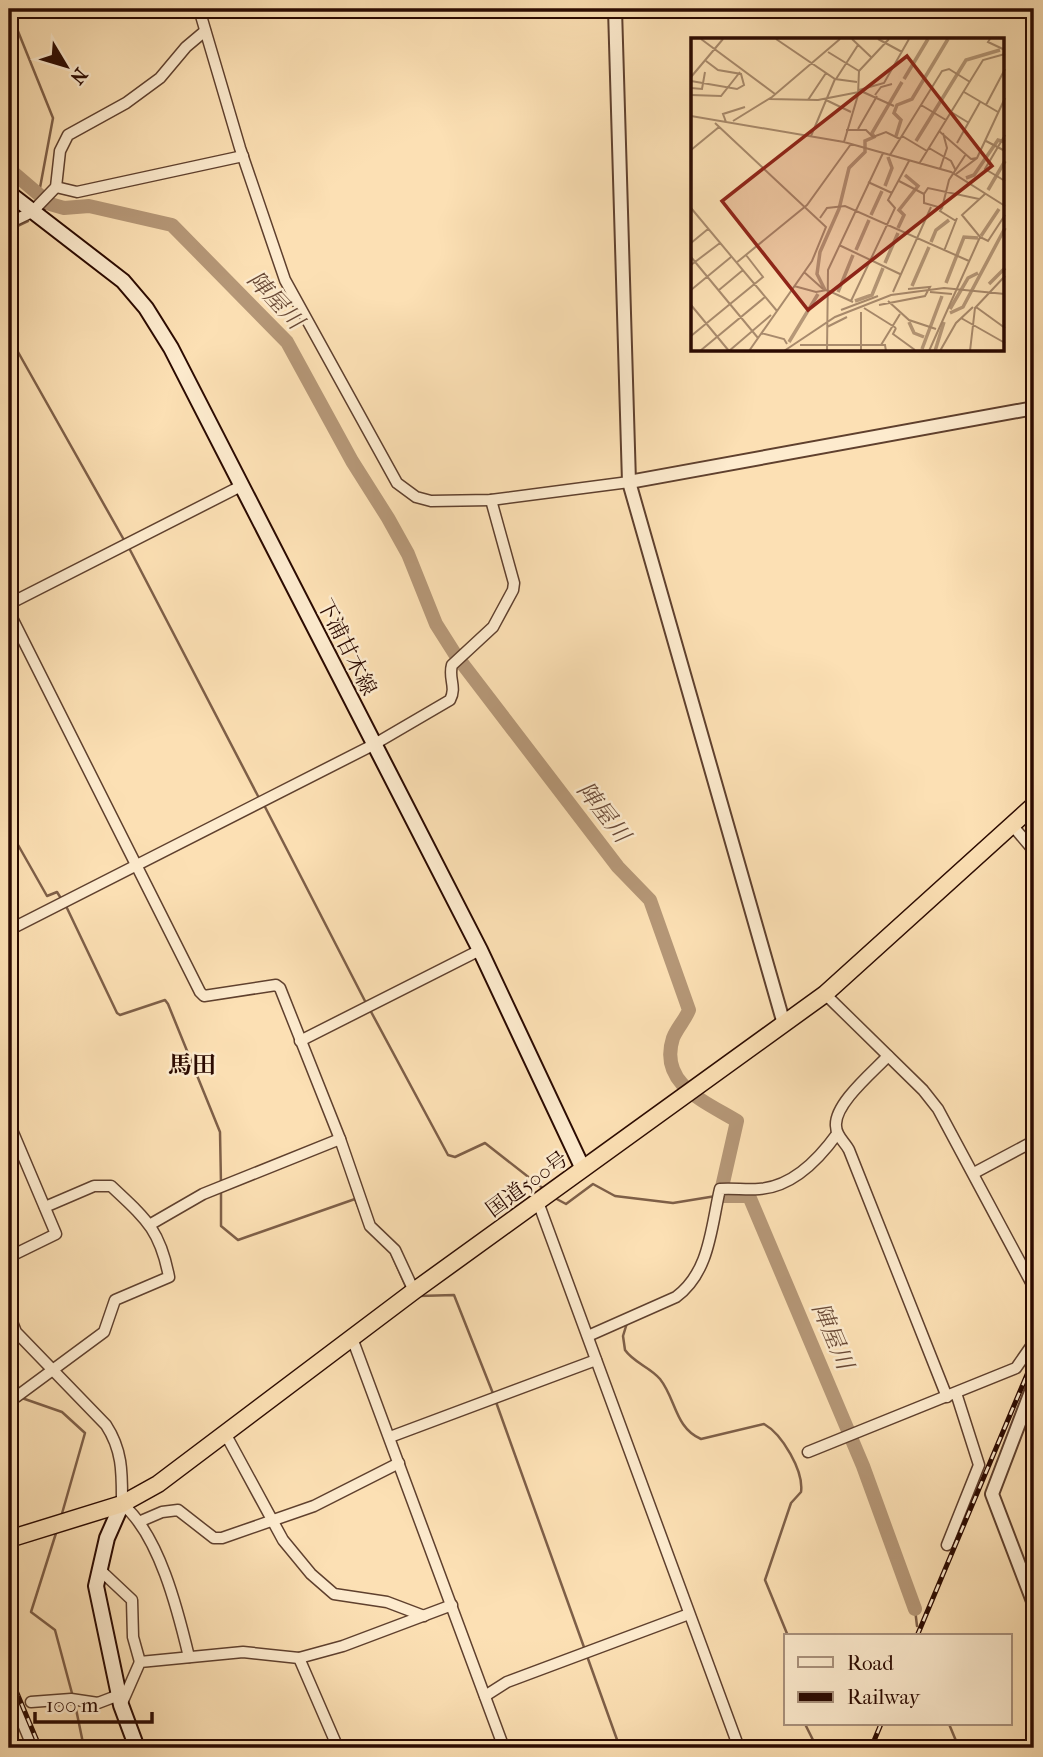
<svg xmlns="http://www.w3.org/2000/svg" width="1043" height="1757" font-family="'IM FELL French Canon','Noto Serif JP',serif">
	<rect width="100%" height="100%" fill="#fce0b4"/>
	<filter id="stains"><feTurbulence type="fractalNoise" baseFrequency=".00286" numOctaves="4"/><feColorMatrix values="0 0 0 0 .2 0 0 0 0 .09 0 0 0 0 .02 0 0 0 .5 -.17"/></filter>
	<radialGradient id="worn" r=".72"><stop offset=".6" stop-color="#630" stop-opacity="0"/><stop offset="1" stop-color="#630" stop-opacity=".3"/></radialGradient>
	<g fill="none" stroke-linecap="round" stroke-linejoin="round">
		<!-- stream -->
		<g stroke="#7e5f48" stroke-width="2.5">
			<polyline points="9,9 53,118 39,193"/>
			<polyline points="44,210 50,204"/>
			<polyline points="9,230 28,221"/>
			<polyline points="9,336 124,540"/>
			<polyline points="128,546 259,798"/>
			<polyline points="263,803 366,1003"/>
			<polyline points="9,829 47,896 57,892 62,900"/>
			<polyline points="66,906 117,1013 120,1015 165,1000 168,1004 220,1132 221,1184"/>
			<polyline points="369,1008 448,1155 455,1157 485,1143 545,1190"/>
			<polyline points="221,1190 221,1226 238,1240 355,1199 362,1216"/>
			<polyline points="553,1197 566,1204 593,1184 615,1196 673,1203 716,1196"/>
			<polyline points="367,1229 377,1239"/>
			<polyline points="391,1253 407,1289"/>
			<polyline points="419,1296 454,1295 494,1396"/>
			<path d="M627 1323 623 1336 625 1350C634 1363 650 1367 660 1379 676 1399 675 1428 701 1439L764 1424C782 1434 804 1471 801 1492L791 1503 765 1580 788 1636"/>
			<polyline points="19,1397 62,1412 85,1433 61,1517"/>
			<polyline points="496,1402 585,1650"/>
			<polyline points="57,1530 31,1612 55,1630 73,1697"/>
			<polyline points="915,1609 917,1626"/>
			<polyline points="587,1656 620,1748"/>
			<polyline points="75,1704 84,1748"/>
			<polyline points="805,1724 817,1748"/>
			<polyline points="949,1724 959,1748"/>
		</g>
		<!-- river -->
		<path stroke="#b59777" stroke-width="14" d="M9 169 50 204 64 208 89 206 172 225 287 342 352 461 388 518 408 554 436 624 455 654 618 867 650 900 689 1010C685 1020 677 1028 673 1038 658 1084 706 1102 737 1121L720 1196H749L863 1466 915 1609"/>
		<!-- minor casing -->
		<g stroke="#5f402e" stroke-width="13">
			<g id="minor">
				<polyline points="199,9 240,148 285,280 397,483 416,497 431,501 491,500 629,482"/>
				<polyline points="56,187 77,192 243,156"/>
				<polyline points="9,223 32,212 56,187 60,151 68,135 126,103 160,78 186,47 205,31"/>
				<polyline points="9,604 241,486"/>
				<polyline points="9,612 200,992 204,996 276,985 280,988 340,1139 370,1226 395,1250 414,1291"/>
				<polyline points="1012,825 1034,851"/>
				<path d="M9 930 373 745 450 700C457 687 448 678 452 665L493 627 513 590 514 583 491 500"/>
				<polyline points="825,994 923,1090 938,1109 1034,1288"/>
				<polyline points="300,1041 480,950"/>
				<path d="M888 1056C873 1072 834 1104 836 1126 836 1136 845 1142 849 1150L947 1397"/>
				<polyline points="9,1123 56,1234 9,1257"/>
				<polyline points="974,1173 1034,1141"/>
				<polyline points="538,1202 739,1748"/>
				<polyline points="151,1224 203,1194 340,1139"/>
				<path d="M9 1314 16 1332 106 1425C123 1451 122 1474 122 1504 159 1534 178 1611 189 1657"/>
				<path d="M588 1336 676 1297C710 1272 711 1227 720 1189 733 1188 746 1190 759 1189 792 1187 819 1159 837 1134"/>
				<polyline points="352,1338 504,1748"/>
				<path d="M9 1399 16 1397 104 1332 115 1300 169 1277C160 1229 145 1218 111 1186H94L45 1207"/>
				<polyline points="226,1435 283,1540 311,1574 334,1594 387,1602 424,1616"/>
				<polyline points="390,1437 596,1360"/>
				<polyline points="808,1452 1016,1368 1034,1342"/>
				<polyline points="141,1521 162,1512 178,1510 214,1538 222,1538 314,1506 399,1463"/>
				<polyline points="947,1545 979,1465 956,1393"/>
				<polyline points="99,1569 132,1600 133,1637 140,1662"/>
				<polyline points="299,1658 338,1748"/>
				<polyline points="485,1696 507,1682 689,1614"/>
				<polyline points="9,1700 13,1700 33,1748"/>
				<polyline points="31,1702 71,1699 98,1703 119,1695"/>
				<polyline points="122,1703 140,1662 243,1652 299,1658 343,1646 452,1605"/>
			</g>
		</g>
		<!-- tertiary casing -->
		<g stroke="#5f402e" stroke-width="16">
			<g id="tertiary">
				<polyline points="615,9 629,482 784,1024"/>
				<polyline points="629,482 1034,408"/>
				<polyline points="1034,1384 992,1494 1034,1604"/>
			</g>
		</g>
		<!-- secondary casing -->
		<g stroke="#2b0a01" stroke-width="18">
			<g id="secondary">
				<polyline points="9,193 123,281 146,308 171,348 480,950 583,1169"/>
				<polyline points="122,1504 107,1538 96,1586 121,1705 137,1748"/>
			</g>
		</g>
		<!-- trunk casing -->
		<g stroke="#2b0a01" stroke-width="19">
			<polyline id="trunk" points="9,1539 122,1504 158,1484 414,1291 825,994 1034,805"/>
		</g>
		<!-- minor -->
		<use href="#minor" stroke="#fdebce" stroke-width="10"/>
		<!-- tertiary -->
		<use href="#tertiary" stroke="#fdebce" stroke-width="12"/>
		<!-- secondary -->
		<use href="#secondary" stroke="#fdebce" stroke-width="14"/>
		<!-- trunk -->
		<use href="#trunk" stroke="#fce0b4" stroke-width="16"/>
		<!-- rail casing -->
		<g stroke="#2b0a01" stroke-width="5">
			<g id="rail">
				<polyline points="917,1636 1034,1358"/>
				<polyline points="9,1674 40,1748"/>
				<polyline points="871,1748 881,1724"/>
			</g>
		</g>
		<!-- rail -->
		<use href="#rail" stroke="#fdebce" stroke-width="2.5" stroke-dasharray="8" stroke-linecap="butt"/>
	</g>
	<g text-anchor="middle" stroke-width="5" stroke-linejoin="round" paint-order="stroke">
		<!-- street labels -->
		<g font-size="21" fill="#2b0a01" stroke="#fdebce">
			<text transform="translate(347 647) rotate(63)" y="7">下浦甘木線</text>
			<text transform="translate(527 1184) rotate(-36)" y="7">国道500号</text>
		</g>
		<!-- water labels -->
		<g font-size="23" font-style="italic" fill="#694936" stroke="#fdebce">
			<text transform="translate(276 300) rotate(47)" y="8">陣屋川</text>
			<text transform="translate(604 812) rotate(52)" y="8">陣屋川</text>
			<text transform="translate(833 1336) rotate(67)" y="8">陣屋川</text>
		</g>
		<!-- quarter labels -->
		<g font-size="24" font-weight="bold" fill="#2b0a01" stroke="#fdebce">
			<text x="192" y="1073">馬田</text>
		</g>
	</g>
	<!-- overview -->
	<g transform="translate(691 38)">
		<rect width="313" height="313" fill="#fce0b4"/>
		<path fill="none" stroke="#b59777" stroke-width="3.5" d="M213 41 237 1M205 98 210 82 203 75 206 67 221 61 257 1M225 103 275 22 309 12M275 140 283 137 307 102 314 104M194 148 201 130 197 119M297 152 314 123M180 177 191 153M207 190 213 177 208 172 227 148 214 137M290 198 308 171M240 204 245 192 258 182M165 212 178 182M194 225 207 195M255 245 273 199 287 200M298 246 314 230M221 248 238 209M134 252 126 236 129 214 148 171 158 130 174 114V103L183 99 181 95 211 44M147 254 162 217M164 263 181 257 192 230M259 271 277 240 287 235M259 275 272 269 314 190M218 284 223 295 233 299M98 304 127 256M231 311 251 258M244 313 253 284"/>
		<path fill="none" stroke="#a88a6c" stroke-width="2" d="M10 1 84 56M85 1 144 41 166 44M161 1 180 19M187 1 211 14M299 1 297 4 314 12M137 14 168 33M0 39 32 1M145 41 167 7M0 43 46 51 53 47 50 36 27 32 15 23M0 50 11 51 14 34M168 52 193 45 218 1M172 54 203 68M273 54 307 74M0 57 30 58 49 34M184 57 190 49 201 46M78 61 127 62 168 54M117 62 135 35M135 62 160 74M230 67 255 82M295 67 314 31M260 74 278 85M0 78 153 104 260 134 314 168M42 83 81 59 149 1M35 84 32 76 54 69M24 85 135 189 121 223 58 313M167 91 186 58M155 92H175L182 99 195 94 209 101M248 93 280 121 286 120M314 97 294 131 314 143M120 98 144 41M211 98 236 113M295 103 314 113M153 104 167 57 168 33 198 1M266 105 289 64M238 110 260 123 265 133M0 112 28 89M199 117 251 33 258 31 279 44M228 126 292 22 314 16M249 131 256 110 252 95M265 136 286 120 314 60M208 143 233 156M177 144 201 155M233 156 237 150 288 161M233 156V165L251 170 249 173 265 183M294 156 271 177 289 199 297 203 314 177M0 170 86 273M251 170 258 142 275 116M129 180 136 170 154 168 278 223M0 205 17 191M148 207 209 236M253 213 266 180M0 219 67 300M45 225 116 167 160 106M0 227 29 205M113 234 132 251M103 248 125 254 136 252 162 264M0 252 40 219M28 252 52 232M202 254 240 169M239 254 261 256M160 263 204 170 197 162 218 123M197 263 218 282 245 291M0 267 38 313M188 267 234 258 239 249 217 251M285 269 314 290M173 270 205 290M150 272 187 258M170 274V313M270 280 314 305M136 289 156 279M205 290 202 296 224 312M70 295 93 301 96 306M0 298 72 239 55 217M109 307H194L195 313M190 307 209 276M9 313 74 259M38 313 80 277M93 313 144 279 200 257 253 250 314 256M136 313 137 232 192 115M238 313 289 199M249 313 265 285 282 269M279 313 284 270 314 238"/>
		<path fill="#8f2418" fill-opacity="0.15" stroke="#8f2418" stroke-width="3.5" d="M216 18 301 128 117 272 31 163Z"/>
		<rect width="313" height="313" fill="none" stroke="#2b0a01" stroke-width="3.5"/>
	</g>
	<!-- margin -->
	<rect width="1043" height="1757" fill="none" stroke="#fce0b4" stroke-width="35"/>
	<rect x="10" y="10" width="1022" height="1736" fill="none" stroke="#2b0a01" stroke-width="3.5"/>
	<rect x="18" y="18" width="1008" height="1722" fill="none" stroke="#2b0a01" stroke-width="2"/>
	<!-- legend -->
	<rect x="784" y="1634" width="228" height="91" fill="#fdebce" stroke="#a9917c" stroke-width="2"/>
	<rect x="798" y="1657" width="35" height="10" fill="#fdebce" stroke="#a9917c" stroke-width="2"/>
	<text x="847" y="1670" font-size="21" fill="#2b0a01">Road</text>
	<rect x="798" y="1692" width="35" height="10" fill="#2b0a01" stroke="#a9917c" stroke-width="2"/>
	<text x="847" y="1704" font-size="21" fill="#2b0a01">Railway</text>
	<!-- north arrow -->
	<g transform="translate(66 66) rotate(128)" stroke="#fdebce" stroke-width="5" paint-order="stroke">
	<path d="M0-5L12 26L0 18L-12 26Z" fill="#2b0a01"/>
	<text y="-10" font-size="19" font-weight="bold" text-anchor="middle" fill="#2b0a01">N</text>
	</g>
	<!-- scale -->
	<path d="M35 1712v10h117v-10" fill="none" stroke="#2b0a01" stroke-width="3.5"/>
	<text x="46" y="1712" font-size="21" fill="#2b0a01" stroke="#fdebce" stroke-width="5" paint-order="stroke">100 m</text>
	<rect width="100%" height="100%" filter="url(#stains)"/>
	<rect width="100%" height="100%" fill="url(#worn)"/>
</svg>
